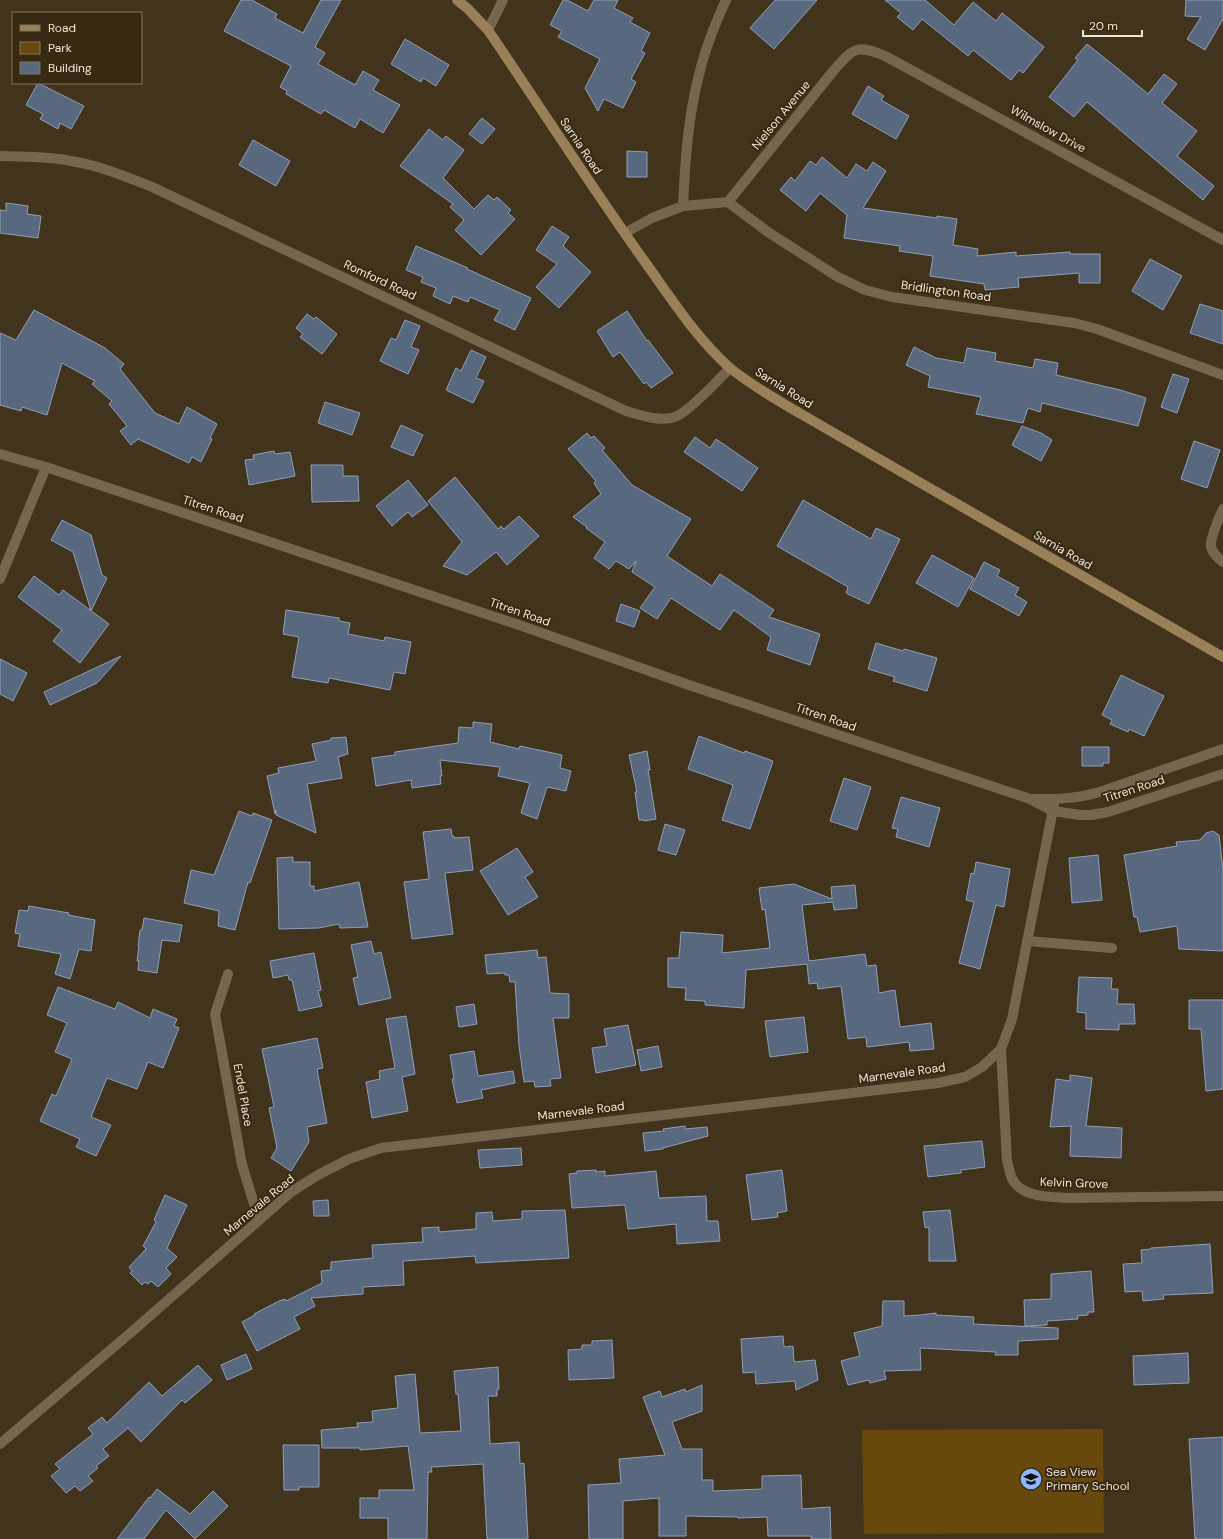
<svg xmlns="http://www.w3.org/2000/svg" width="1223" height="1539" font-family="'DM Sans',sans-serif">
	<rect width="100%" height="100%" fill="#42341c"/>
	<!-- green -->
	<polygon fill="#68490d" points="1103,1429 1104,1533 864,1534 862,1430"/>
	<!-- building -->
	<g fill="#58687f" stroke="#8f9fb9">
		<polygon points="241,0 252,0 277,14 275,18 303,33 321,0 341,0 315,47 325,53 318,64 355,85 363,71 379,80 373,90 400,105 383,133 360,119 355,128 324,110 321,114 286,94 287,91 280,87 291,66 224,31"/>
		<polygon points="563,0 567,0 588,11 594,0 618,0 614,8 633,18 630,22 650,33 641,51 645,53 631,79 636,82 623,108 604,99 598,111 585,88 600,59 558,37 562,31 550,25"/>
		<polygon points="775,0 817,0 774,49 750,28"/>
		<polygon points="885,0 925,0 954,25 973,2 996,21 1002,13 1044,47 1023,73 1019,70 1011,80 973,50 968,56 922,19 913,30 897,17 901,13"/>
		<polygon points="1186,0 1223,0 1223,19 1205,50 1187,39 1201,17 1185,16"/>
		<polygon points="405,39 449,65 436,86 423,78 421,82 391,64"/>
		<polygon points="1087,44 1117,68 1148,94 1164,74 1177,84 1162,103 1197,131 1177,156 1214,186 1203,200 1087,102 1074,117 1049,97 1078,60 1075,58"/>
		<polygon points="38,83 84,106 71,129 60,123 58,129 40,119 43,114 26,105"/>
		<polygon points="868,86 884,96 881,100 909,116 896,139 852,114"/>
		<polygon points="482,118 495,129 482,144 469,134"/>
		<polygon points="429,129 443,140 446,136 464,150 443,178 474,209 488,195 494,200 497,197 511,210 508,213 515,219 481,255 455,230 464,220 450,207 453,204 400,166"/>
		<polygon points="253,140 290,161 276,186 239,165"/>
		<polygon points="627,151 647,152 647,177 627,177"/>
		<polygon points="822,157 847,178 856,164 867,171 873,162 886,171 863,208 937,218 937,216 957,219 953,245 978,249 977,256 1016,252 1016,256 1070,252 1070,254 1100,254 1100,283 1079,283 1079,273 1018,278 1019,287 985,290 984,284 930,276 933,256 899,251 900,246 844,238 847,215 820,193 806,211 780,190 791,177 795,181 810,161 816,165"/>
		<polygon points="6,203 28,206 27,214 41,216 38,238 0,233 0,210 6,211"/>
		<polygon points="552,226 569,237 563,246 591,272 559,308 536,287 557,264 536,250"/>
		<polygon points="416,246 468,268 467,269 531,298 515,330 494,320 500,310 470,297 468,302 453,296 450,304 433,296 436,288 421,282 423,277 406,270"/>
		<polygon points="1150,259 1182,276 1163,310 1132,291"/>
		<polygon points="1200,304 1223,311 1223,344 1190,333"/>
		<polygon points="34,310 105,348 124,364 120,369 155,413 179,424 187,407 217,424 210,438 212,439 201,462 192,457 189,463 138,439 131,445 120,431 127,426 109,404 112,401 92,384 95,381 62,363 47,415 22,407 21,411 0,405 0,333 16,340"/>
		<polygon points="627,311 647,341 648,340 673,373 651,388 646,382 644,384 620,352 613,357 597,331"/>
		<polygon points="307,314 314,319 316,317 337,334 322,354 300,337 303,334 296,328"/>
		<polygon points="405,320 420,326 411,347 419,350 408,374 380,361 391,338 396,340"/>
		<polygon points="914,347 936,358 964,363 967,348 996,353 995,361 1033,368 1035,359 1058,363 1056,375 1120,390 1146,398 1138,426 1042,403 1040,412 1028,408 1023,423 976,414 981,397 928,387 930,376 906,365"/>
		<polygon points="471,350 486,357 476,378 484,381 473,403 446,390 456,368 461,371"/>
		<polygon points="1173,374 1189,379 1177,413 1161,407"/>
		<polygon points="325,402 360,413 352,435 318,423"/>
		<polygon points="401,425 423,435 413,456 391,447"/>
		<polygon points="1022,426 1041,433 1052,440 1041,461 1012,445"/>
		<polygon points="587,433 591,438 594,436 605,448 602,450 632,485 691,519 667,556 712,586 720,574 774,610 769,617 820,634 810,665 767,650 771,637 734,610 720,630 671,598 657,619 640,608 655,587 632,572 636,561 629,569 616,561 609,569 594,558 605,542 586,528 587,527 573,517 601,494 594,483 596,481 568,449"/>
		<polygon points="695,437 710,448 716,439 758,468 742,491 684,452"/>
		<polygon points="1194,441 1220,450 1207,488 1181,479"/>
		<polygon points="274,451 275,454 290,452 295,476 249,485 245,460 254,459 253,455"/>
		<polygon points="311,465 343,465 343,476 358,476 359,501 312,502"/>
		<polygon points="455,477 498,529 501,526 504,529 519,516 539,536 507,565 496,552 467,575 443,566 462,542 428,501"/>
		<polygon points="408,480 428,505 412,517 408,512 392,526 376,506"/>
		<polygon points="803,500 871,539 876,528 900,539 869,604 846,593 848,587 777,546"/>
		<polygon points="62,520 91,535 102,575 107,578 91,611 73,552 51,540"/>
		<polygon points="932,555 974,578 958,607 916,583"/>
		<polygon points="984,562 1000,570 997,576 1019,588 1015,595 1027,602 1019,616 970,589"/>
		<polygon points="34,576 59,595 63,590 109,624 80,663 53,641 62,630 18,597"/>
		<polygon points="621,604 640,611 634,627 616,621"/>
		<polygon points="286,610 339,618 339,621 350,623 348,634 384,641 385,637 411,642 405,674 394,672 390,690 329,678 328,683 292,677 299,637 283,634"/>
		<polygon points="876,643 903,651 904,649 937,658 927,691 893,681 895,677 868,669"/>
		<polygon points="121,656 97,683 50,705 44,692"/>
		<polygon points="0,659 27,673 13,701 0,694"/>
		<polygon points="1121,675 1164,696 1144,736 1129,729 1128,732 1110,724 1112,720 1102,715"/>
		<polygon points="473,722 492,724 490,742 519,749 520,746 562,755 560,768 571,771 566,791 547,787 537,819 521,813 530,783 498,776 500,767 440,760 442,776 440,776 441,784 412,788 411,780 376,786 372,758 395,755 395,752 458,743 459,727 473,728"/>
		<polygon points="699,736 744,753 745,751 773,761 750,829 722,820 733,785 688,769"/>
		<polygon points="346,737 348,754 338,757 342,778 307,784 316,833 276,815 276,810 275,814 267,776 279,773 278,768 316,761 312,744 331,740 331,738"/>
		<polygon points="1082,747 1109,747 1109,763 1103,763 1103,766 1082,766"/>
		<polygon points="647,751 650,770 648,770 656,819 644,821 644,820 639,820 635,792 637,792 629,755"/>
		<polygon points="844,778 871,787 857,830 830,821"/>
		<polygon points="901,797 940,808 929,847 896,837 898,829 892,828"/>
		<polygon points="239,811 252,816 253,813 272,820 250,883 248,882 235,930 218,926 219,911 184,903 191,870 214,875"/>
		<polygon points="665,824 685,830 676,855 658,850"/>
		<polygon points="451,829 452,836 454,836 454,838 469,837 473,870 445,873 453,934 412,939 404,882 429,879 423,832"/>
		<polygon points="1213,831 1219,835 1223,870 1223,951 1179,949 1177,926 1140,932 1137,917 1134,917 1124,855 1177,846 1176,842 1200,840 1206,833"/>
		<polygon points="517,848 533,872 525,877 538,897 508,915 480,871"/>
		<polygon points="1098,855 1102,900 1072,903 1069,858"/>
		<polygon points="293,857 293,862 310,862 310,886 314,886 314,891 359,882 368,927 340,928 339,924 319,928 279,929 277,858"/>
		<polygon points="976,862 1010,869 1004,907 996,905 980,969 959,963 974,902 966,900 971,873 974,874"/>
		<polygon points="794,884 832,899 831,887 855,885 857,908 834,910 833,902 802,905 809,961 865,954 867,966 876,965 879,993 895,990 900,1027 931,1023 934,1049 910,1051 909,1042 867,1047 866,1037 848,1039 841,986 818,989 817,983 809,984 807,964 746,970 744,1008 705,1005 705,1001 685,1000 686,988 668,987 668,958 679,958 681,932 723,935 722,953 770,948 765,909 762,910 759,888"/>
		<polygon points="29,906 69,913 68,915 95,920 91,951 79,949 70,979 55,974 61,954 18,946 20,934 15,933 19,910 28,911"/>
		<polygon points="144,918 182,925 179,942 162,940 157,973 138,970 139,961 137,961 139,946 138,946 140,930 142,930"/>
		<polygon points="371,941 374,954 381,952 391,998 359,1005 353,978 358,977 351,945"/>
		<polygon points="537,950 538,958 546,957 550,993 569,994 569,1018 553,1018 561,1078 550,1079 551,1086 535,1087 534,1081 524,1082 519,1046 515,982 510,982 509,975 505,975 505,973 487,974 485,955"/>
		<polygon points="314,953 321,990 318,991 322,1006 299,1011 292,980 289,980 288,975 273,978 270,961"/>
		<polygon points="1079,977 1112,978 1111,989 1118,989 1117,1004 1134,1004 1135,1024 1119,1024 1119,1030 1086,1029 1086,1013 1077,1012"/>
		<polygon points="58,987 115,1009 118,1002 150,1018 153,1009 177,1019 174,1026 179,1028 163,1068 148,1062 137,1089 107,1078 91,1117 111,1125 96,1156 76,1147 80,1139 40,1121 52,1094 56,1096 72,1059 55,1052 67,1023 47,1015"/>
		<polygon points="1189,1000 1223,1000 1223,1089 1206,1091 1201,1029 1189,1029"/>
		<polygon points="474,1004 477,1024 459,1027 456,1007"/>
		<polygon points="406,1016 415,1074 402,1077 408,1111 372,1118 366,1082 380,1079 379,1071 395,1068 386,1019"/>
		<polygon points="804,1017 808,1052 770,1057 765,1021"/>
		<polygon points="628,1025 636,1065 596,1073 592,1048 607,1046 604,1029"/>
		<polygon points="317,1038 323,1068 317,1069 327,1123 307,1127 309,1142 291,1171 271,1158 277,1148 269,1108 274,1107 262,1049"/>
		<polygon points="658,1046 662,1067 641,1071 637,1050"/>
		<polygon points="474,1051 478,1076 513,1071 515,1083 481,1090 483,1098 457,1103 452,1079 454,1079 450,1055"/>
		<polygon points="1070,1075 1092,1078 1086,1126 1122,1128 1121,1158 1070,1156 1071,1126 1050,1127 1056,1079 1070,1081"/>
		<polygon points="685,1126 685,1129 707,1127 708,1136 663,1148 663,1149 645,1151 643,1133 664,1131 663,1129"/>
		<polygon points="982,1141 985,1167 961,1170 961,1173 928,1177 924,1146"/>
		<polygon points="521,1148 522,1165 480,1168 478,1150"/>
		<polygon points="596,1170 596,1172 605,1171 605,1176 656,1171 659,1198 706,1196 707,1221 718,1221 720,1241 677,1244 676,1224 628,1229 625,1205 572,1208 569,1174 577,1173 577,1171"/>
		<polygon points="782,1170 787,1211 777,1213 778,1217 752,1220 746,1175"/>
		<polygon points="165,1195 187,1205 167,1248 177,1257 166,1268 171,1274 158,1287 151,1281 148,1284 145,1282 142,1285 130,1273 132,1271 129,1267 146,1249 143,1246 156,1222 154,1220"/>
		<polygon points="328,1200 329,1216 314,1216 313,1201"/>
		<polygon points="565,1210 569,1258 476,1263 475,1256 403,1261 404,1285 363,1287 363,1294 311,1298 315,1306 294,1317 300,1329 257,1351 242,1322 255,1315 254,1314 279,1301 285,1299 286,1301 322,1283 321,1271 331,1270 331,1262 373,1258 372,1245 423,1242 422,1228 439,1227 439,1232 476,1229 476,1213 492,1212 493,1221 522,1219 522,1211"/>
		<polygon points="950,1210 956,1261 929,1261 929,1227 925,1228 923,1212"/>
		<polygon points="1210,1244 1213,1293 1163,1295 1164,1299 1143,1301 1142,1291 1125,1292 1123,1264 1142,1263 1141,1250 1151,1249 1151,1248"/>
		<polygon points="1091,1271 1094,1312 1088,1312 1088,1315 1077,1316 1078,1319 1047,1321 1047,1325 1025,1326 1024,1300 1051,1299 1051,1274"/>
		<polygon points="883,1301 904,1301 904,1316 921,1315 936,1313 936,1315 974,1317 973,1324 1058,1328 1058,1339 1018,1341 1018,1355 995,1355 996,1352 920,1348 921,1370 884,1371 886,1379 870,1383 869,1380 848,1385 841,1361 860,1356 854,1333 882,1326"/>
		<polygon points="783,1336 784,1347 793,1346 794,1362 815,1360 818,1380 796,1390 795,1381 756,1384 755,1372 743,1373 741,1339"/>
		<polygon points="612,1340 614,1378 569,1380 568,1350 582,1349 582,1345 592,1345 592,1341"/>
		<polygon points="1188,1353 1189,1383 1134,1385 1133,1356"/>
		<polygon points="246,1354 252,1369 227,1380 221,1365"/>
		<polygon points="198,1365 212,1380 185,1403 182,1400 141,1442 128,1428 103,1449 109,1456 96,1466 98,1468 88,1476 93,1481 80,1491 75,1486 66,1493 51,1476 60,1469 55,1464 93,1434 88,1428 102,1417 107,1423 149,1382 162,1396"/>
		<polygon points="498,1367 499,1389 497,1389 497,1396 488,1396 490,1444 519,1442 520,1464 524,1463 528,1539 487,1539 483,1464 431,1467 432,1472 428,1472 427,1539 388,1539 388,1518 360,1518 360,1498 379,1498 379,1490 414,1490 408,1446 360,1450 360,1448 322,1448 321,1430 358,1427 357,1423 373,1422 372,1411 398,1408 395,1376 415,1374 420,1433 461,1431 458,1394 456,1394 454,1371"/>
		<polygon points="702,1385 702,1411 672,1422 682,1449 702,1449 702,1480 713,1480 713,1491 762,1489 762,1476 801,1475 802,1509 830,1507 831,1539 811,1539 811,1536 768,1536 767,1517 738,1518 738,1517 686,1516 686,1536 659,1536 659,1498 623,1501 623,1539 589,1539 588,1485 621,1483 619,1459 665,1455 643,1397 660,1391 662,1397 685,1389 686,1392"/>
		<polygon points="1223,1437 1223,1539 1195,1539 1189,1439"/>
		<polygon points="283,1445 319,1445 319,1487 299,1487 299,1490 284,1490"/>
		<polygon points="157,1489 190,1514 213,1491 228,1506 195,1539 166,1510 144,1539 117,1539 149,1497 150,1498"/>
	</g>
	<g fill="none" stroke-linecap="round" stroke-linejoin="round">
		<!-- minor -->
		<g stroke="#76664d" stroke-width="10">
			<polyline points="488,30 503,0"/>
			<path d="M0 156C24 157 47 156 71 161 98 165 124 176 150 186L626 411C641 415 662 423 677 416 692 409 718 380 730 368"/>
			<path d="M728 202 834 70C854 47 858 44 887 57L1223 240"/>
			<path d="M683 206C685 162 688 117 699 75 705 49 715 24 726 0"/>
			<polyline points="625,233 652,218 683,206 728,202 768,232 838,277 865,290 892,297 1074,323 1097,329 1223,375"/>
			<path d="M1223 509C1219 518 1210 537 1211 547 1213 554 1218 558 1223 562"/>
			<polyline points="0,579 46,467"/>
			<polyline points="1027,941 1112,948"/>
			<polyline points="228,974 215,1014 242,1165 259,1220"/>
			<path d="M1001 1049 1007 1161C1009 1166 1009 1171 1011 1176 1019 1198 1050 1197 1069 1198L1223 1196"/>
			<polyline points="0,1444 135,1329 291,1192 318,1175 349,1159 381,1148 938,1083 965,1077 982,1067 1001,1049 1012,1019 1055,799"/>
		</g>
		<!-- tertiary -->
		<g stroke="#76664d" stroke-width="10">
			<polyline points="0,454 46,467 522,626 689,685 1030,799 1053,811 1080,815 1091,815 1108,812 1223,774"/>
			<path d="M1033 799C1058 799 1076 799 1100 792L1223 749"/>
		</g>
		<!-- secondary -->
		<path stroke="#998059" stroke-width="10" d="M457 0 467 8 488 30C540 107 591 186 645 262 671 298 696 338 730 368 752 386 777 400 801 414L1223 657"/>
	</g>
	<!-- icons -->
	<defs>
		<g id="school-disc" transform="scale(1.15)"><circle r="9.5" fill="#8db9fc" stroke="#372912"/><path d="M0-5L7-2L0 1L-7-2ZM-4 1L0 2.5L4 1V4Q0 6-4 4Z" fill="#111"/></g>
	</defs>
	<g fill-rule="evenodd">
		<use href="#school-disc" x="1031" y="1479"/>
	</g>
	<g text-anchor="middle" stroke-width="4" stroke-linejoin="round" paint-order="stroke">
		<!-- street labels -->
		<g font-size="12" fill="#efe6d8" stroke="#372912">
			<text transform="translate(781 115) rotate(-51)" y="4">Nielson Avenue</text>
			<text transform="translate(1048 129) rotate(29)" y="4">Wilmslow Drive</text>
			<text transform="translate(581 146) rotate(56)" y="4">Sarnia Road</text>
			<text transform="translate(380 280) rotate(25)" y="4">Romford Road</text>
			<text transform="translate(946 291) rotate(8)" y="4">Bridlington Road</text>
			<text transform="translate(784 388) rotate(32)" y="4">Sarnia Road</text>
			<text transform="translate(213 509) rotate(18)" y="4">Titren Road</text>
			<text transform="translate(1063 550) rotate(30)" y="4">Sarnia Road</text>
			<text transform="translate(520 612) rotate(19)" y="4">Titren Road</text>
			<text transform="translate(826 717) rotate(19)" y="4">Titren Road</text>
			<text transform="translate(1134 789) rotate(-18)" y="4">Titren Road</text>
			<text transform="translate(902 1073) rotate(-8)" y="4">Marnevale Road</text>
			<text transform="translate(243 1095) rotate(80)" y="4">Endel Place</text>
			<text transform="translate(581 1111) rotate(-7)" y="4">Marnevale Road</text>
			<text transform="translate(1074 1183) rotate(2)" y="4">Kelvin Grove</text>
			<text transform="translate(259 1205) rotate(-40)" y="4">Marnevale Road</text>
		</g>
		<!-- poi labels -->
		<g font-size="12" fill="#efe6d8" stroke="#372912" text-anchor="start">
			<text x="1046" y="1476">Sea View<tspan x="1046" dy="14">Primary School</tspan></text>
		</g>
	</g>
	<!-- legend -->
	<rect x="12" y="12" width="130" height="72" fill="#372912" stroke="#817561"/>
	<rect x="20" y="25" width="20" height="6" fill="#998059" stroke="#817561"/>
	<text x="48" y="32" font-size="12" fill="#efe6d8">Road</text>
	<rect x="20" y="42" width="20" height="12" fill="#68490d" stroke="#817561"/>
	<text x="48" y="52" font-size="12" fill="#efe6d8">Park</text>
	<rect x="20" y="62" width="20" height="12" fill="#58687f" stroke="#817561"/>
	<text x="48" y="72" font-size="12" fill="#efe6d8">Building</text>
	<!-- scale -->
	<path d="M1083 30v6h59v-6" fill="none" stroke="#efe6d8" stroke-width="2"/>
	<text x="1089" y="30" font-size="12" fill="#efe6d8" stroke="#372912" stroke-width="3" paint-order="stroke">20 m</text>
</svg>
